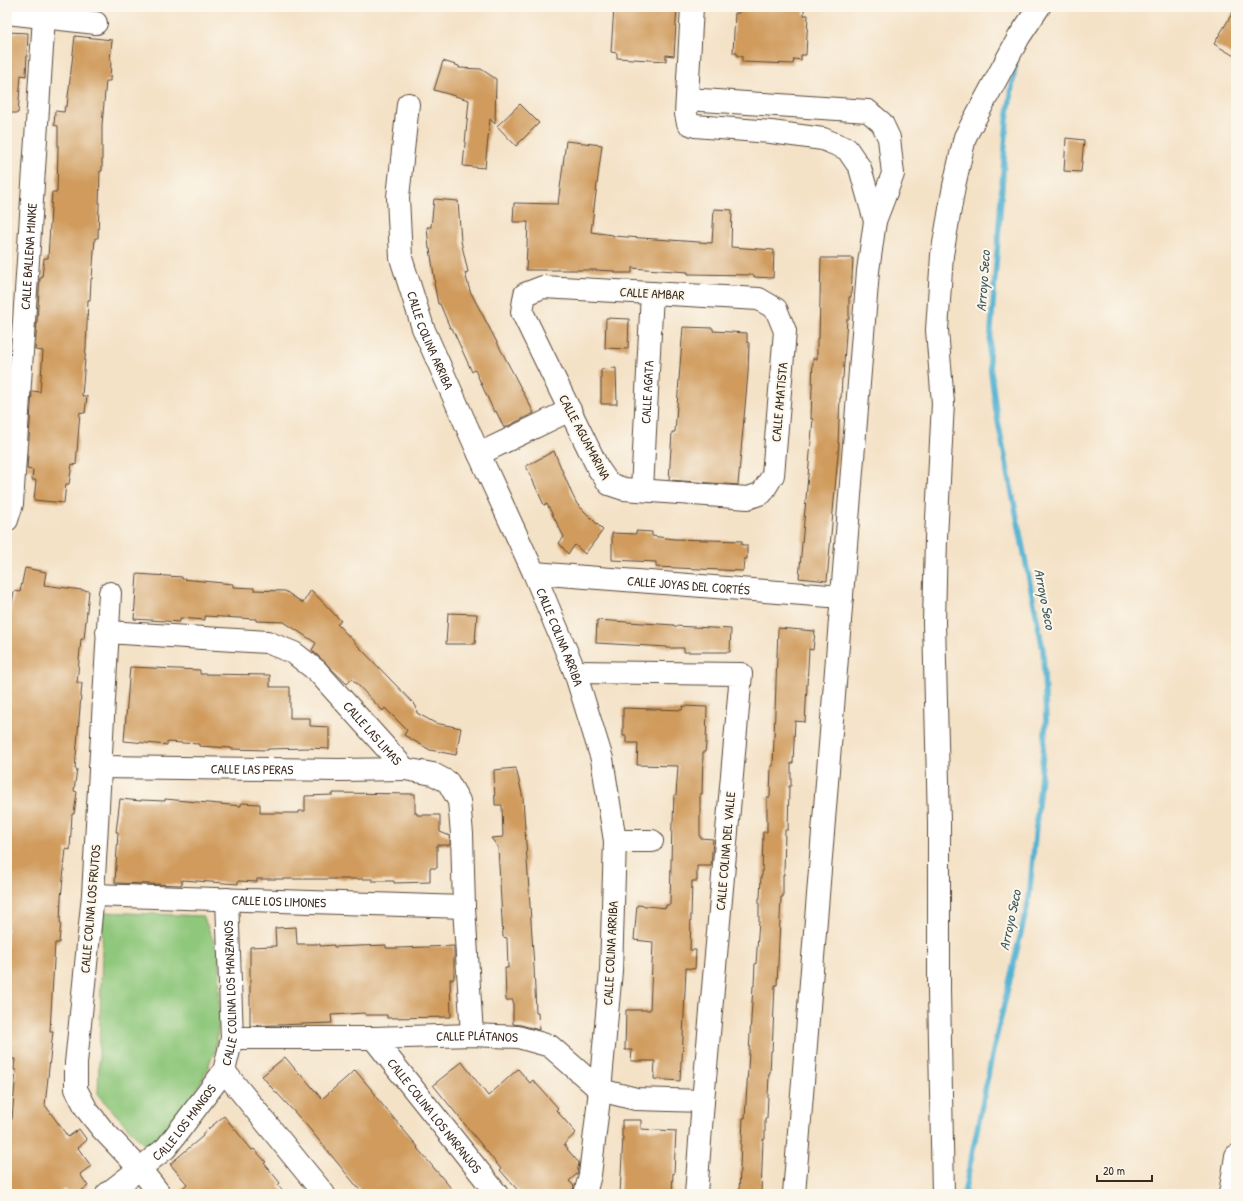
<svg xmlns="http://www.w3.org/2000/svg" width="1243" height="1201" font-family="'Patrick Hand',sans-serif">
	<rect width="100%" height="100%" fill="#fbf7ec"/>
	<filter id="ink" filterUnits="userSpaceOnUse"><feTurbulence type="fractalNoise" baseFrequency=".025" numOctaves="2"/><feDisplacementMap in="SourceGraphic" scale="8" xChannelSelector="R" yChannelSelector="G"/><feConvolveMatrix kernelMatrix="1 2 1 2 8 2 1 2 1" color-interpolation-filters="sRGB"/></filter>
	<filter id="wash" filterUnits="userSpaceOnUse"><feTurbulence type="fractalNoise" baseFrequency=".012" numOctaves="4" result="noise"/><feDisplacementMap in="SourceGraphic" scale="16" xChannelSelector="R" yChannelSelector="G"/><feGaussianBlur stdDeviation="0.9" result="paint"/><feColorMatrix in="noise" values="0 0 0 0 0 0 0 0 0 0 0 0 0 0 0 0 0 1.4 0 .05"/><feComposite in="paint" operator="in"/></filter>
	<g filter="url(#wash)">
		<rect width="100%" height="100%" fill="#f4e2c7"/>
		<!-- green -->
		<polygon fill="#8fc77b" stroke="#65784c" points="103,912 203,916 220,956 219,1024 215,1051 202,1080 177,1122 146,1147 98,1095"/>
		<g fill="none" stroke-linecap="round" stroke-linejoin="round">
			<!-- stream -->
			<polyline stroke="#53b2d2" stroke-width="5.5" points="964,1194 993,1051 1029,899 1046,721 1043,650 996,411 989,357 1007,120 1016,61"/>
		</g>
		<g id="blocks">
			<!-- building -->
			<g fill="#d09b5d">
				<polygon points="614,7 677,7 674,56 666,55 666,61 617,58 617,53 611,52"/>
				<polygon points="739,7 797,7 797,8 804,9 804,15 808,15 806,55 801,55 801,60 794,59 793,64 742,62 742,56 737,56 737,53 733,53 735,13 739,13"/>
				<polygon points="1236,7 1236,57 1214,44"/>
				<polygon points="7,32 28,33 26,76 21,75 18,113 7,113"/>
				<polygon points="75,36 112,40 110,60 111,60 110,81 106,81 102,125 102,171 100,171 98,238 95,238 92,279 91,279 90,300 88,300 86,347 82,396 87,396 85,413 80,412 76,465 72,464 69,484 66,484 64,503 34,500 36,480 32,480 33,470 27,469 32,391 40,392 43,351 35,350 40,278 42,278 44,258 48,258 52,192 57,192 58,148 58,126 54,125 55,111 64,112 65,106 67,106"/>
				<polygon points="443,61 459,66 459,68 481,69 496,79 495,124 490,119 485,168 463,166 469,100 434,90"/>
				<polygon points="520,104 539,123 516,146 497,126"/>
				<polygon points="1066,138 1084,140 1081,172 1064,171"/>
				<polygon points="566,141 602,145 591,232 613,235 613,236 712,243 714,209 732,210 731,247 774,250 773,278 754,277 754,275 688,274 688,272 632,268 632,273 615,273 615,271 595,270 526,270 528,222 513,222 514,203 558,204"/>
				<polygon points="434,199 458,201 461,241 468,272 465,273 470,291 534,413 504,428 496,411 494,412 475,370 472,372 452,328 450,328 440,304 438,304 434,283 435,282 430,249 429,249 427,227 431,227"/>
				<polygon points="821,258 853,258 851,297 849,297 849,319 847,319 843,378 842,378 841,398 840,398 838,443 839,443 827,581 799,578 813,419 811,419 813,358 817,359 817,338 819,338"/>
				<polygon points="606,318 629,319 628,349 605,348"/>
				<polygon points="683,327 713,328 713,331 747,333 747,342 749,343 748,373 738,485 669,480 672,432 675,432"/>
				<polygon points="616,368 617,404 601,404 601,369"/>
				<polygon points="554,451 572,494 577,504 603,530 585,554 575,545 568,554 559,543 564,537 547,504 544,505 526,466"/>
				<polygon points="636,531 652,532 652,536 674,539 742,541 742,545 747,545 747,559 744,559 743,571 656,567 656,562 612,560 612,533 636,534"/>
				<polygon points="25,568 46,572 44,585 89,591 84,639 81,639 77,683 82,683 75,769 77,769 74,791 77,792 74,814 72,814 70,850 66,849 61,898 60,922 61,922 59,943 55,943 50,1031 53,1031 45,1105 68,1137 79,1129 87,1140 78,1148 91,1166 80,1174 88,1186 77,1194 69,1194 65,1189 56,1194 7,1194 7,1122 12,1119 16,1070 14,1070 15,1059 7,1059 7,668 10,636 7,634 14,591 20,592"/>
				<polygon points="137,574 182,577 182,579 233,584 233,587 254,588 254,590 285,591 303,603 311,590 341,621 337,624 416,706 417,713 435,723 461,728 456,755 430,750 404,735 407,730 385,708 383,711 352,679 347,684 312,650 316,643 284,622 256,621 256,619 205,616 205,620 180,618 180,622 134,619"/>
				<polygon points="448,613 477,614 475,644 446,644"/>
				<polygon points="597,620 674,625 674,626 731,629 730,652 684,652 684,648 667,648 667,647 596,643"/>
				<polygon points="778,628 815,631 813,650 809,649 805,722 795,721 793,763 791,763 791,786 789,786 788,830 785,830 784,875 783,875 783,897 781,897 777,985 775,985 772,1051 771,1051 770,1074 769,1074 767,1118 765,1118 765,1139 763,1139 761,1194 739,1194 741,1140 742,1140 743,1118 745,1118 753,986 754,986 755,964 756,964 759,921 759,898 760,898 761,876 762,876 763,832 767,832 767,797 770,797 771,766 773,766"/>
				<polygon points="130,667 200,670 200,674 270,675 270,687 290,687 290,718 310,718 310,726 329,727 329,749 307,748 268,749 268,750 231,749 231,748 199,746 199,744 167,742 167,745 124,741"/>
				<polygon points="683,706 707,707 706,744 705,752 703,752 702,794 700,794 700,838 713,839 711,866 697,866 697,881 692,881 690,950 696,950 695,969 686,968 682,1061 681,1061 680,1081 654,1079 655,1061 631,1061 632,1050 625,1050 626,1010 650,1010 653,942 634,940 637,905 666,908 666,905 670,905 672,822 673,822 674,795 676,795 678,766 637,765 638,743 626,743 626,736 623,736 623,708 682,710"/>
				<polygon points="516,768 523,798 534,967 536,1013 538,1013 539,1030 521,1025 513,1024 513,1000 506,1000 505,968 508,968 507,938 503,937 498,847 491,838 503,837 502,805 495,805 494,770"/>
				<polygon points="333,793 415,794 415,813 417,813 417,815 440,815 440,832 450,836 450,845 437,845 437,868 430,868 430,882 394,883 394,881 372,881 372,879 257,879 257,882 238,881 238,884 182,880 182,885 115,883 118,832 116,832 120,799 141,801 141,800 165,801 165,799 241,806 241,803 260,804 260,813 299,813 299,811 305,811 305,796 333,795"/>
				<polygon points="296,927 297,944 320,944 320,946 334,945 334,947 386,945 386,948 399,948 454,946 454,979 450,979 451,1017 387,1018 387,1015 365,1015 365,1013 331,1015 332,1023 250,1026 250,947 276,946 275,928"/>
				<polygon points="285,1057 300,1075 301,1074 322,1099 355,1070 376,1095 375,1096 418,1147 417,1148 456,1194 363,1194 308,1127 277,1093 277,1094 262,1076"/>
				<polygon points="462,1062 488,1096 518,1069 530,1083 533,1080 558,1108 556,1110 576,1133 564,1144 568,1149 567,1149 579,1163 577,1174 569,1181 574,1186 573,1194 521,1194 500,1170 501,1169 433,1085"/>
				<polygon points="224,1116 252,1150 254,1149 266,1162 264,1163 280,1183 278,1185 285,1194 177,1194 187,1184 170,1164 203,1136 202,1134"/>
				<polygon points="622,1120 641,1120 641,1129 676,1131 674,1174 673,1173 672,1194 620,1194 623,1137 622,1137"/>
			</g>
		</g>
	</g>
	<g filter="url(#ink)">
		<use href="#blocks" fill-opacity="0" stroke="#574637" stroke-width="1"/>
		<g fill="none" stroke-linecap="round" stroke-linejoin="round">
			<!-- minor casing -->
			<g stroke="#574637" stroke-width="24">
				<g id="minor">
					<polyline points="692,7 686,114 688,123 695,126 771,132 823,139 847,149 860,168 875,221 868,271 794,1194"/>
					<polyline points="7,13 96,23"/>
					<polyline points="687,99 868,111 882,123 889,138 893,174 875,221"/>
					<path id="s1" d="M408 104 398 197 401 258 423 328 479 454 534 573 575 672 602 759 615 841 611 971 600 1090 590 1175 585 1194"/>
					<polygon points="543,287 759,299 776,309 785,331 773,475 762,493 748,498 624,489 609,484 598,468 522,312 525,294"/>
					<polyline points="479,454 570,410"/>
					<path id="s2" d="M642 490 652 293"/>
					<path id="s3" d="M7 520 12 504 44 17"/>
					<path id="s4" d="M534 573 842 597"/>
					<polyline points="110,593 93,895 76,1063 76,1089 87,1110 102,1129 140,1169 160,1194"/>
					<path id="s5" d="M107 632 267 642 294 653 317 671 405 769 433 774 448 782 459 801 462 834 464 907 472 1035"/>
					<polyline points="575,672 741,674 703,1101 696,1194"/>
					<path id="s6" d="M100 767 339 770 405 769"/>
					<polyline points="615,841 652,841"/>
					<path id="s7" d="M93 895 464 907"/>
					<path id="s8" d="M232 1038H373L472 1035 518 1037 550 1046 600 1090 636 1099 703 1101"/>
					<path id="s9" d="M373 1038 497 1194"/>
					<polyline points="224,1071 324,1194"/>
					<path id="s10" d="M107 1194 166 1148 224 1071 232 1038 227 899"/>
					<polyline points="943,1194 939,991 939,822 934,622 936,538 943,403 937,330 942,255 954,186 965,137 1019,37 1039,7"/>
					<polyline points="1230,1194 1236,1156"/>
				</g>
			</g>
			<!-- minor -->
			<use href="#minor" stroke="#fff" stroke-width="22"/>
		</g>
	</g>
	<g text-anchor="middle" stroke-width="4" stroke-linejoin="round" paint-order="stroke">
		<!-- street labels -->
		<g font-size="13" fill="#3b2a1e" stroke="#fbf7ec">
			<text dy="5" stroke="none"><textPath href="#s3" startOffset="265">CALLE BALLENA MINKE</textPath></text>
			<text transform="translate(652 293) rotate(3)" y="5">CALLE AMBAR</text>
			<text dy="5" stroke="none"><textPath href="#s1" startOffset="242">CALLE COLINA ARRIBA</textPath></text>
			<text dy="5" stroke="none"><textPath href="#s2" startOffset="98">CALLE AGATA</textPath></text>
			<text transform="translate(779 402) rotate(-85)" y="5">CALLE AMATISTA</text>
			<text transform="translate(585 437) rotate(62)" y="5">CALLE AGUAMARINA</text>
			<text dy="5" stroke="none"><textPath href="#s4" startOffset="155">CALLE JOYAS DEL CORTÉS</textPath></text>
			<text dy="5" stroke="none"><textPath href="#s1" startOffset="566">CALLE COLINA ARRIBA</textPath></text>
			<text dy="5" stroke="none"><textPath href="#s5" startOffset="302">CALLE LAS LIMAS</textPath></text>
			<text dy="5" stroke="none"><textPath href="#s6" startOffset="152">CALLE LAS PERAS</textPath></text>
			<text transform="translate(725 851) rotate(-85)" y="5">CALLE COLINA DEL VALLE</text>
			<text dy="5" stroke="none"><textPath href="#s7" startOffset="186">CALLE LOS LIMONES</textPath></text>
			<text transform="translate(90 909) rotate(-85)" y="5">CALLE COLINA LOS FRUTOS</text>
			<text transform="translate(610 953) rotate(-87)" y="5">CALLE COLINA ARRIBA</text>
			<text dy="5" stroke="none"><textPath href="#s10" startOffset="250">CALLE COLINA LOS MANZANOS</textPath></text>
			<text dy="5" stroke="none"><textPath href="#s8" startOffset="245">CALLE PLÁTANOS</textPath></text>
			<text dy="5" stroke="none"><textPath href="#s9" startOffset="99">CALLE COLINA LOS NARANJOS</textPath></text>
			<text dy="5" stroke="none"><textPath href="#s10" startOffset="106">CALLE LOS MANGOS</textPath></text>
		</g>
		<!-- water labels -->
		<g font-size="14" font-style="italic" fill="#435a5d" stroke="#fbf7ec">
			<text transform="translate(983 281) rotate(-86)" y="5">Arroyo Seco</text>
			<text transform="translate(1045 599) rotate(79)" y="5">Arroyo Seco</text>
			<text transform="translate(1010 920) rotate(-78)" y="5">Arroyo Seco</text>
		</g>
	</g>
	<!-- margin -->
	<rect width="1243" height="1201" fill="none" stroke="#fbf7ec" stroke-width="24"/>
	<!-- scale -->
	<path d="M1097 1175v6h55v-6" fill="none" stroke="#3b2a1e" stroke-width="2"/>
	<text x="1103" y="1175" font-size="12" fill="#3b2a1e" stroke="#fbf7ec" stroke-width="3" paint-order="stroke">20 m</text>
</svg>
